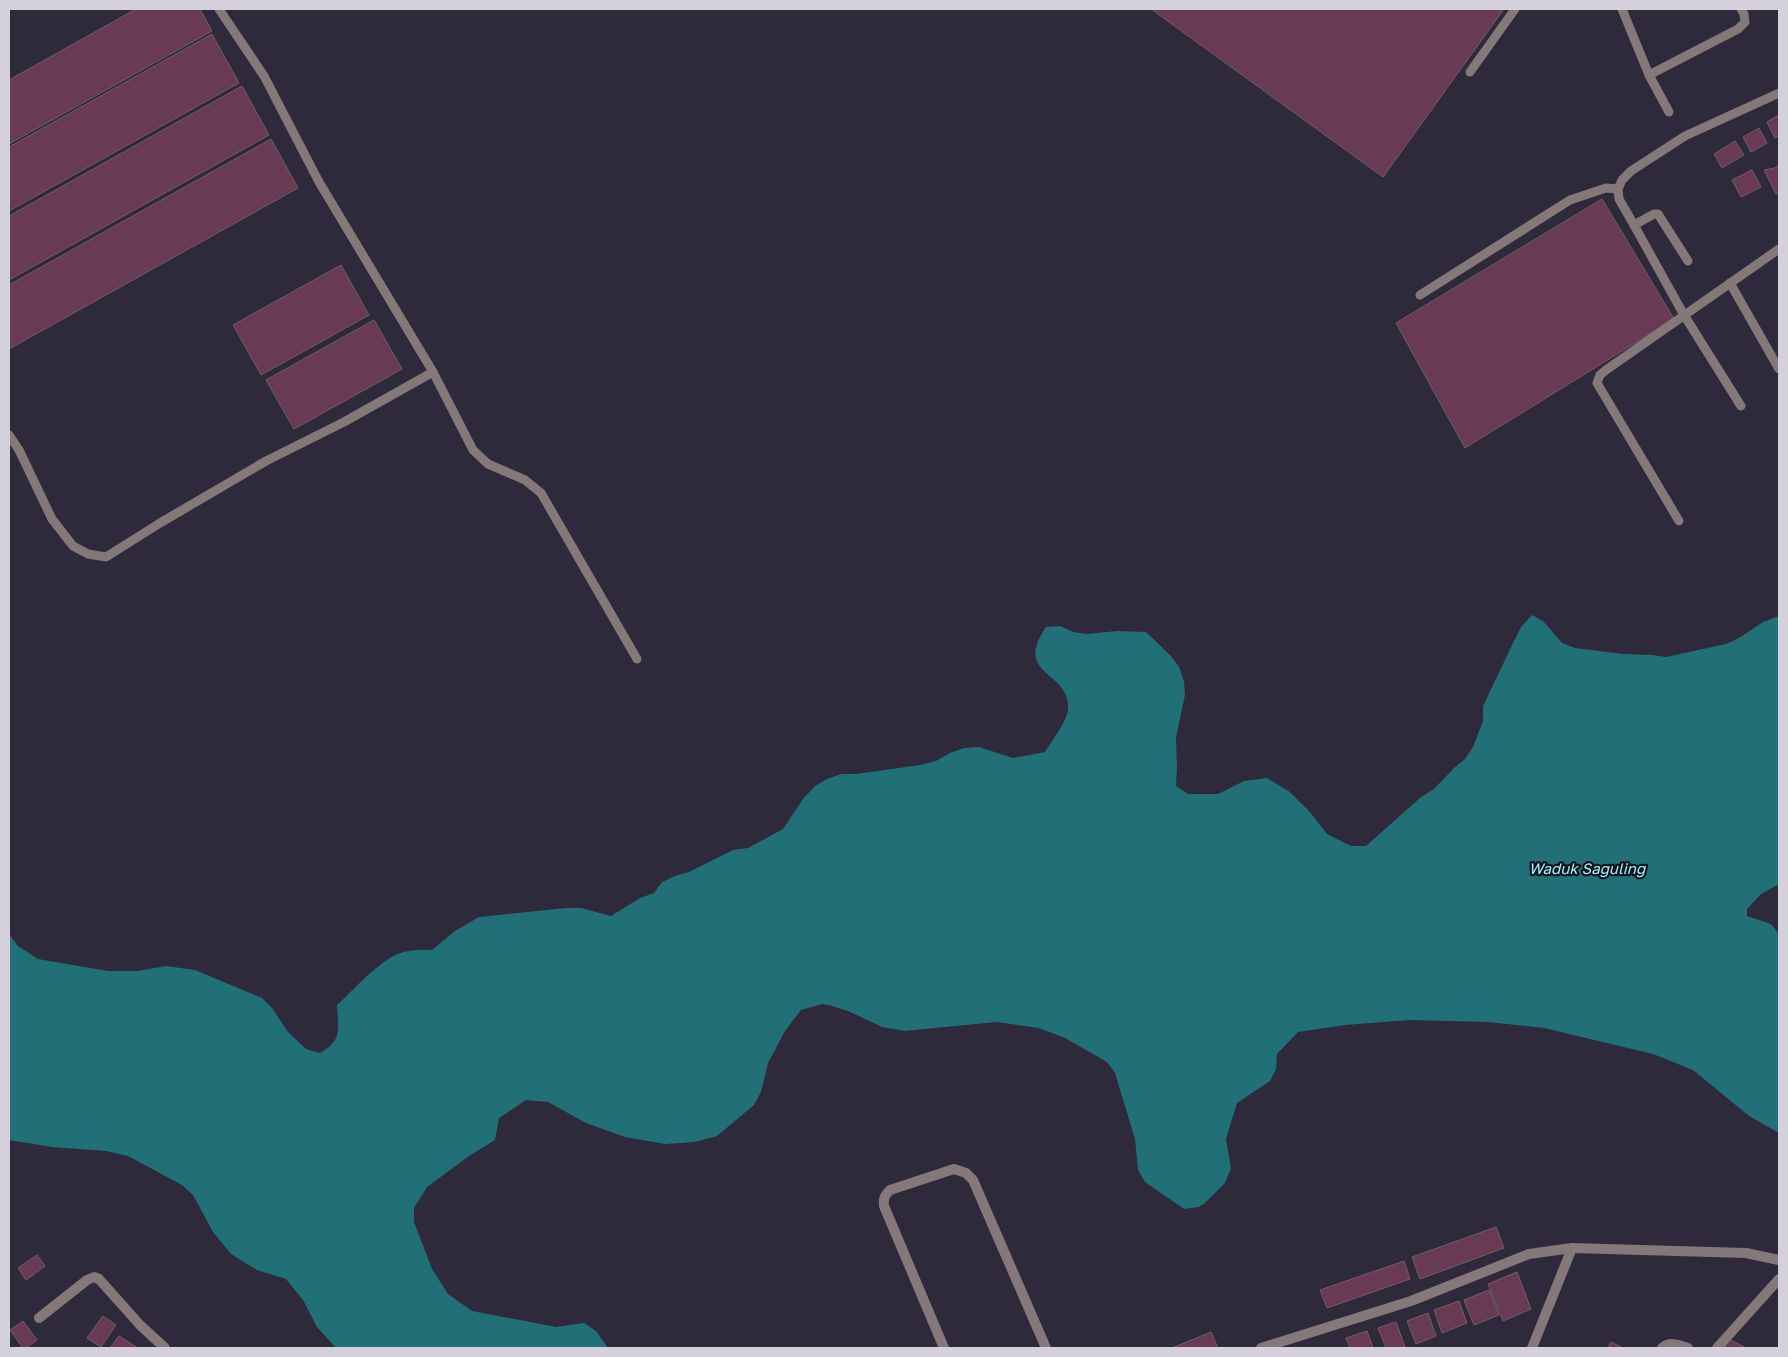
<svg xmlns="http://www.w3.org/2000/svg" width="1788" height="1357" font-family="'Golos Text',sans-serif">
	<rect width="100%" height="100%" fill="#2e293b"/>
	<!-- water -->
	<path fill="#217078" d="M1532 615 1544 622 1562 643 1575 648 1623 654 1652 655 1666 657 1726 644 1739 638 1763 622 1779 616V884L1761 894 1747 909V916L1771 924 1779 934V1133L1749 1116 1693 1070 1653 1054 1544 1028 1488 1022 1410 1020 1345 1025 1298 1032 1277 1054 1276 1069 1270 1081 1237 1103 1226 1139 1231 1168 1225 1183 1204 1204 1198 1207 1184 1209 1145 1182 1138 1170 1135 1139 1115 1073 1107 1062 1065 1038 1039 1028 996 1022 905 1031 882 1027 848 1011 829 1005 822 1004 801 1010 785 1031 768 1063 761 1092 754 1105 717 1136 695 1142 665 1144 625 1137 586 1123 548 1102 526 1100 499 1118 495 1140 469 1156 427 1187 414 1208V1222L432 1269 448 1294 472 1311 556 1327 584 1323 596 1331 608 1348H336L317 1327 303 1300 286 1279 257 1270 231 1254 213 1232 193 1195 182 1185 128 1156 106 1151 52 1147 9 1140V934L18 946 38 959 108 971H138L166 966 195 970 262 998 272 1008 288 1032 306 1049 320 1053C343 1040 338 1029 337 1005 353 990 372 969 390 958 403 950 418 949 432 950L455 931 479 917 566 908H581L611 916 640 898 654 893 662 882 675 876 689 872 733 850 748 848 783 829 803 799 815 786 827 779 841 774H856L920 765 936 761 950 753 964 748 979 747 1013 758 1045 752C1051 742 1067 721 1068 710 1071 670 1012 677 1046 627L1060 626 1073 632 1087 634 1117 631 1146 632 1171 656 1179 667 1184 681 1185 695 1176 737 1177 768 1176 786 1188 794H1218L1244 781 1267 778 1290 792 1309 811 1327 834 1351 846H1366L1421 797 1434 789 1454 768 1465 759 1473 747 1483 721V706L1515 639 1521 627Z"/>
	<!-- building -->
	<g fill="#683a54" stroke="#745d69">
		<polygon points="136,9 200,9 212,31 9,144 9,80"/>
		<polygon points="1151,9 1504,9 1383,177"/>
		<polygon points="212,34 239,83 9,211 9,147"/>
		<polygon points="242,86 269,135 9,280 9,216"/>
		<polygon points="1779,115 1779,136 1775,138 1767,122"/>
		<polygon points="1759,128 1767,143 1751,152 1743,137"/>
		<polygon points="271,139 298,188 9,349 9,285"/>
		<polygon points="1735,141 1744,155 1722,168 1714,154"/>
		<polygon points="1779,164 1779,193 1776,194 1764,170 1775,168"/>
		<polygon points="1752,170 1761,187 1741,197 1732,180"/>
		<polygon points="1602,199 1674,319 1465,448 1396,323"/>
		<polygon points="341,265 369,315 261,375 233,325"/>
		<polygon points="374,320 402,369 294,429 266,380"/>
		<polygon points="1496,1227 1504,1248 1420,1279 1412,1257"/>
		<polygon points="37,1255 45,1266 26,1280 18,1268"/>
		<polygon points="1404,1261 1410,1279 1327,1308 1320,1290"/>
		<polygon points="1517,1272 1531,1309 1503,1321 1488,1284"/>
		<polygon points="1489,1290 1499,1315 1474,1325 1464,1300"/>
		<polygon points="1459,1301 1467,1323 1442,1333 1434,1310"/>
		<polygon points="1428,1313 1436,1336 1416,1344 1407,1321"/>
		<polygon points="103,1316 116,1325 101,1347 87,1338"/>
		<polygon points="23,1321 37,1340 26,1348 23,1348 10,1330"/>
		<polygon points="1396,1322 1405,1347 1386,1348 1378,1328"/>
		<polygon points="1367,1331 1373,1348 1350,1348 1346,1338"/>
		<polygon points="1211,1332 1218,1348 1172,1348"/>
		<polygon points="119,1336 138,1348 110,1348"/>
		<polygon points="1729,1339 1746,1348 1725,1348"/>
		<polygon points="1611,1342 1623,1348 1608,1348"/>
	</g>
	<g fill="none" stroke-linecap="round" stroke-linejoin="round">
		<!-- service -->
		<g stroke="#847878" stroke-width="9">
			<polyline points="219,9 264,76 319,182 433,372 473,450 488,464 525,480 541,493 637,659"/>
			<polyline points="1622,9 1649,75 1669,112"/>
			<polyline points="1470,72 1515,9"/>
			<polyline points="1649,75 1738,29 1745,22 1744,14 1741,9"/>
			<polyline points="1634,225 1654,214 1658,214 1688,261"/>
			<polyline points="1730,283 1779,369"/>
			<polyline points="1420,295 1570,200 1606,188 1618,189"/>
			<polyline points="1741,406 1684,315 1634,225 1619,199 1618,189 1622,180 1631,171 1685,136 1779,93"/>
			<polyline points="9,435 19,450 52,519 73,546 88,554 106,557 160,523 266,461 344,422 433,372"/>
			<polyline points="1679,521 1597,383 1600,375 1606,370 1779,249"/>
		</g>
		<!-- minor -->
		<g stroke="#847878" stroke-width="10">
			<polyline points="39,1318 87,1280 94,1277 99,1279 140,1325 165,1348"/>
			<path d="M944 1348 884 1206C883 1198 885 1195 890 1190L954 1169 966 1173 973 1180 1046 1348"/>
			<polyline points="1261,1348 1411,1301 1529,1254 1572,1248 1746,1253 1779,1260"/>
			<polyline points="1532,1348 1572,1248"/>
			<path d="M1662 1348C1670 1341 1679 1345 1688 1348"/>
			<polyline points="1717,1348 1779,1279"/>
		</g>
	</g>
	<g text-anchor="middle" stroke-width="4.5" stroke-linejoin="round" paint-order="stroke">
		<!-- water labels -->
		<g font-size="15" font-style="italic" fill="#9ff5fe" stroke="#15131b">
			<text x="1587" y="874">Waduk Saguling</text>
		</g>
	</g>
	<!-- border -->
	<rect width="1788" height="1357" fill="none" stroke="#d4d1dd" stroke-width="20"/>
</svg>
